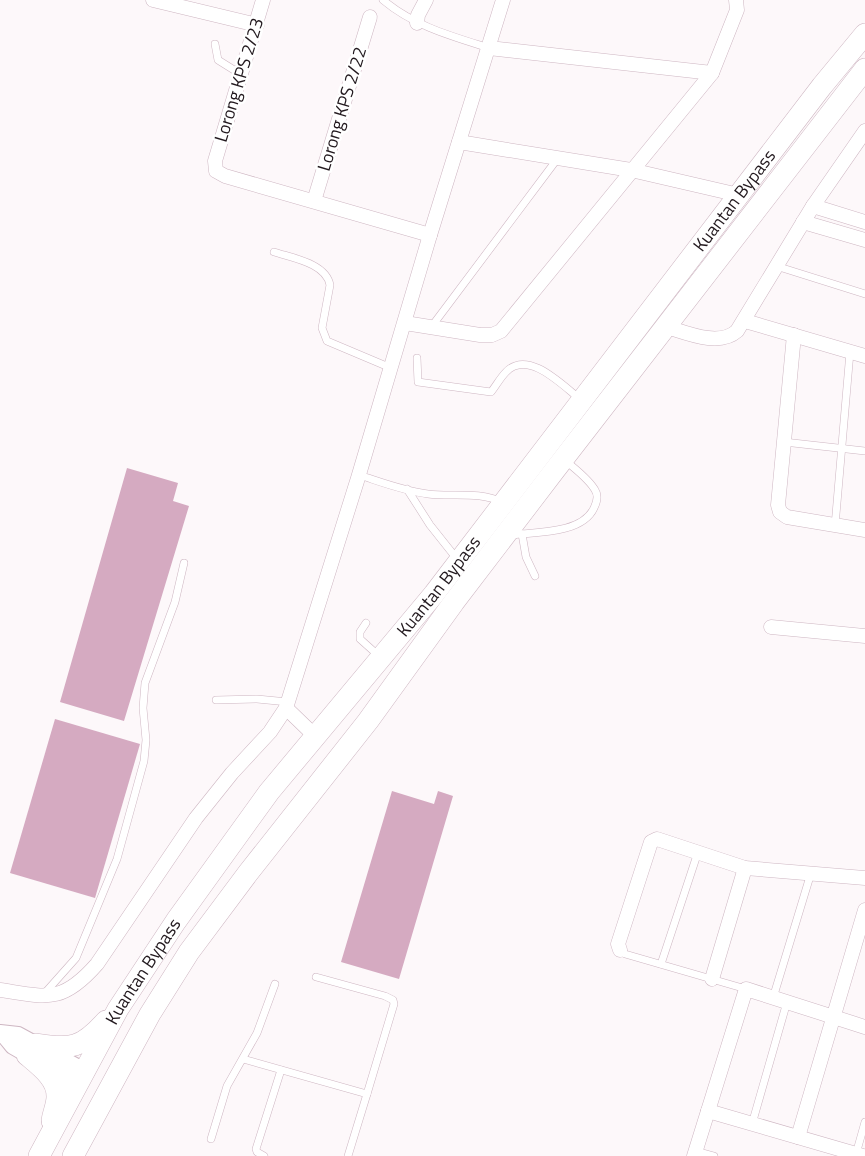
<svg xmlns="http://www.w3.org/2000/svg" width="865" height="1156" font-family="'Titillium Web',sans-serif">
	<rect width="100%" height="100%" fill="#fdf8fa"/>
	<!-- building -->
	<g fill="#d5aac1">
		<polygon points="127,468 178,483 173,501 189,506 124,721 60,702"/>
		<polygon points="55,719 140,744 95,898 10,873"/>
		<polygon points="392,791 434,804 438,791 453,796 399,979 341,962"/>
	</g>
	<g fill="none" stroke-linecap="round" stroke-linejoin="round">
		<!-- service casing -->
		<g stroke="#ceb6c2" stroke-width="8">
			<g id="service">
				<path d="M383 0C414 26 451 36 489 48"/>
				<polyline points="215,44 218,60 242,75"/>
				<path d="M274 252C292 258 326 263 330 285L322 328 327 341 391 368"/>
				<polyline points="776,266 865,294"/>
				<polyline points="432,326 558,158"/>
				<path d="M417 358 418 382 491 392C496 386 500 378 506 372 528 349 562 385 580 399"/>
				<polyline points="784,442 865,451"/>
				<path d="M359 475C381 482 404 491 428 494 452 497 479 491 502 502"/>
				<polyline points="407,489 430,525 457,559"/>
				<polyline points="835,526 850,352"/>
				<polyline points="522,534 526,557 535,576"/>
				<path d="M510 535C536 532 582 534 594 508 597 502 599 496 595 490 589 479 575 469 566 461"/>
				<polyline points="366,623 360,632 360,639 379,656"/>
				<polyline points="216,700 257,699 288,702"/>
				<polyline points="620,950 625,954 746,989"/>
				<polyline points="661,964 698,852"/>
				<polyline points="44,994 76,958 117,859 144,761 146,740 143,708 145,683 175,602 184,563"/>
				<polyline points="773,998 811,873"/>
				<polyline points="243,1059 367,1094 394,1004 393,1000 385,996 316,977"/>
				<polyline points="752,1124 787,1002"/>
				<polyline points="211,1139 227,1086 257,1033 275,984"/>
				<polyline points="696,1151 714,1156"/>
				<polyline points="856,1154 865,1122"/>
				<polyline points="264,1156 257,1152 256,1149 281,1070"/>
				<polyline points="348,1156 367,1094"/>
			</g>
		</g>
		<!-- minor casing -->
		<g stroke="#ceb6c2" stroke-width="15">
			<g id="minor">
				<polyline points="153,0 257,25"/>
				<polyline points="263,0 215,161 216,171 225,176 430,235"/>
				<polyline points="417,23 418,15 426,0"/>
				<polyline points="489,48 712,73"/>
				<polyline points="459,142 631,170 739,195"/>
				<polyline points="314,201 370,17"/>
				<polyline points="813,206 865,222"/>
				<polyline points="803,222 865,240"/>
				<polyline points="745,321 865,356"/>
				<polyline points="405,323 480,335 492,335 501,331 712,73 737,10 736,0"/>
				<path d="M667 327C687 333 719 347 737 331L813 206 865 131"/>
				<polyline points="794,335 778,505 780,512 787,517 865,530"/>
				<polyline points="771,627 865,636"/>
				<polyline points="315,736 286,708 358,478 430,235 503,0"/>
				<polyline points="620,950 618,944 651,842 657,839 745,868 865,878"/>
				<polyline points="712,979 745,868"/>
				<path d="M0 990C47 997 62 1004 97 964L196 818 232 773 270 732 286 708"/>
				<polyline points="708,1111 863,1156"/>
				<polyline points="798,1137 865,910"/>
				<polyline points="694,1156 746,989 865,1027"/>
			</g>
		</g>
		<!-- tertiary casing -->
		<g stroke="#ceb6c2" stroke-width="18">
			<g id="tertiary">
				<polyline points="0,1033 18,1035 86,1072"/>
				<polyline points="4,1035 13,1046 79,1084"/>
			</g>
		</g>
		<!-- trunk casing -->
		<g stroke="#ceb6c2" stroke-width="22">
			<g id="trunk">
				<path d="M36 1044C71 1050 82 1048 106 1021"/>
				<path d="M27 1055C40 1066 58 1079 57 1097 57 1105 53 1113 52 1121"/>
				<path id="s1" d="M39 1156 118 1009 176 921 269 792 434 594 822 86 865 34"/>
				<polyline points="73,1156 150,1014 189,952 248,873 368,721 454,602 554,471 865,69"/>
			</g>
		</g>
		<!-- service -->
		<use href="#service" stroke="#fff" stroke-width="7"/>
		<!-- minor -->
		<use href="#minor" stroke="#fff" stroke-width="14"/>
		<!-- tertiary -->
		<use href="#tertiary" stroke="#fff" stroke-width="16"/>
		<!-- trunk -->
		<use href="#trunk" stroke="#fff" stroke-width="21"/>
	</g>
	<g text-anchor="middle" stroke-width="5" stroke-linejoin="round" paint-order="stroke">
		<!-- street labels -->
		<g font-size="18" fill="#22191e" stroke="#fff">
			<text transform="translate(239 80) rotate(-73)" y="6">Lorong KPS 2/23</text>
			<text transform="translate(342 109) rotate(-73)" y="6">Lorong KPS 2/22</text>
			<text dy="6" stroke="none"><textPath href="#s1" startOffset="1184">Kuantan Bypass</textPath></text>
			<text dy="6" stroke="none"><textPath href="#s1" startOffset="698">Kuantan Bypass</textPath></text>
			<text dy="6" stroke="none"><textPath href="#s1" startOffset="212">Kuantan Bypass</textPath></text>
		</g>
	</g>
</svg>
